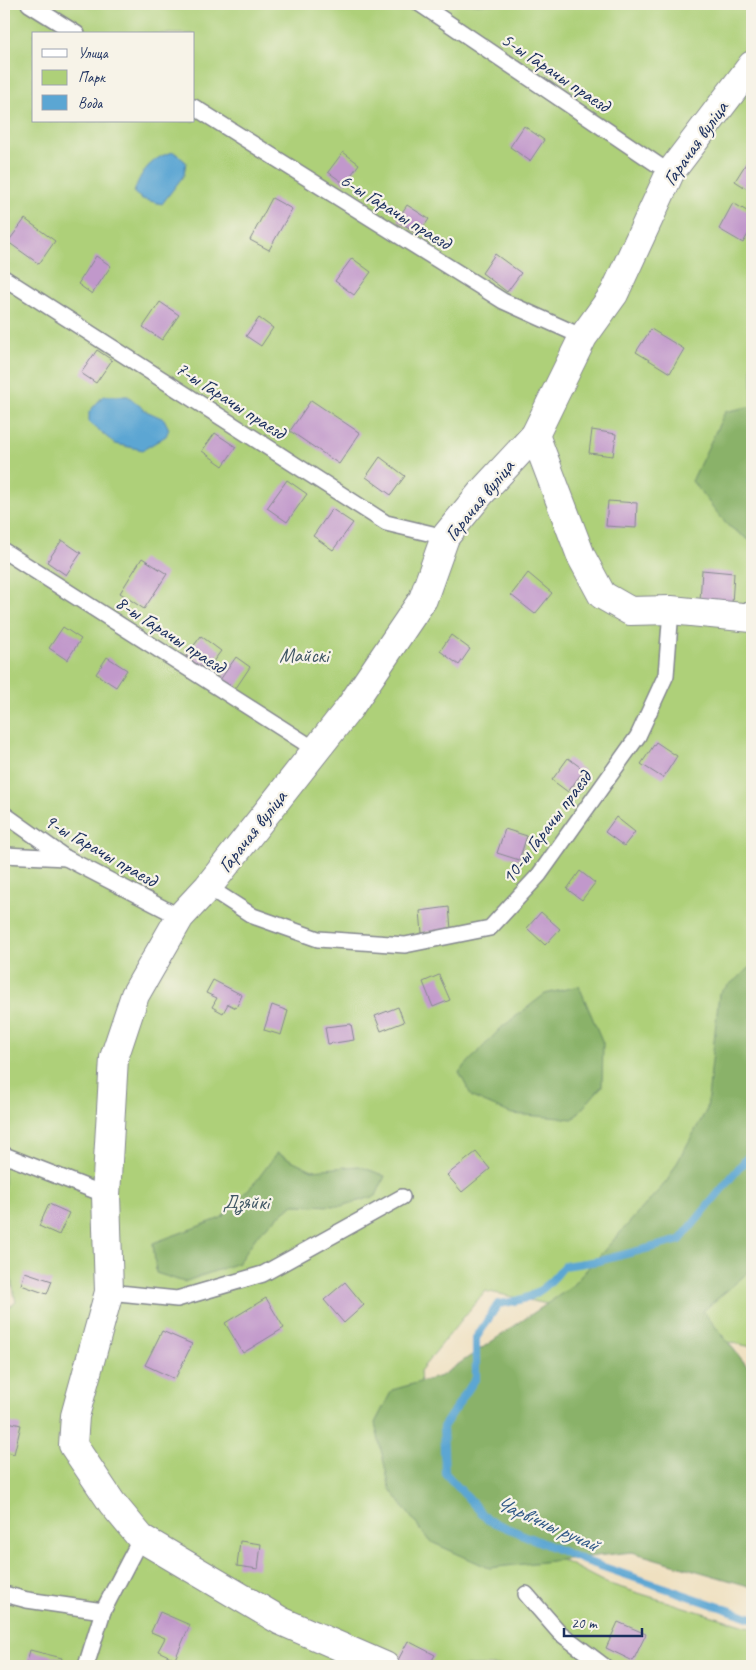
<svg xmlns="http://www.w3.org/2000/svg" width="756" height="1670" font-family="Caveat,sans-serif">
	<rect width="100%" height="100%" fill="#f7f3e8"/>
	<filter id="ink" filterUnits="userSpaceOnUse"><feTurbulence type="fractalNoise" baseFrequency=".02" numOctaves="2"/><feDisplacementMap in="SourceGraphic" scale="10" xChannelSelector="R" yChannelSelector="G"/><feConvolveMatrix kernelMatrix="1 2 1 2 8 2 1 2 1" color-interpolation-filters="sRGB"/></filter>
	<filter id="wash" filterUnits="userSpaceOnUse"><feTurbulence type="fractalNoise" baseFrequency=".0096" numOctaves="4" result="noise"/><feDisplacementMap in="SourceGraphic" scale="20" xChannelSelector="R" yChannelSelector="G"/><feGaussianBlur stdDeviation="1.12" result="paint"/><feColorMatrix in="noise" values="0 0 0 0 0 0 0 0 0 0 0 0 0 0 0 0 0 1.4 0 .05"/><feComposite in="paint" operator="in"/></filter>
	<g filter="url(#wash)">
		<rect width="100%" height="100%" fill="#efe0c0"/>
		<!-- green -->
		<path fill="#aed079" stroke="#64806c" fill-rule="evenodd" d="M4 4H752V1347L485 1291 420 1371 429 1491 606 1583 752 1628V1666H4V1311L16 1302 4 1245ZM34 34H194V121H34Z"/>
		<!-- forest -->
		<g fill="#8ab269" stroke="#527064">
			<polygon points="752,406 752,542 727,525 692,481 725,412"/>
			<polygon points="752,966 752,1269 703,1311 752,1372 752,1587 632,1552 489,1568 429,1541 390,1489 375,1423 392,1390 441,1376 570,1288 667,1181 707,1109 719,993"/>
			<polygon points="579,986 603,1043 602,1086 573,1119 512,1114 472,1097 459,1072 502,1027 545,994"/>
			<polygon points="277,1153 312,1170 359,1166 385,1176 376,1196 341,1206 292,1205 259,1233 238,1263 184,1282 156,1273 153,1243 221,1218 257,1180"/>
		</g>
		<!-- water -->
		<g fill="#5ba6d3" stroke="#3b6a98">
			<path d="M174 152 186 162 184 175 162 204 142 199 134 193C139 173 153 156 174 152Z"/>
			<polygon points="103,396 128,396 146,411 164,419 169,429 166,436 143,450 115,444 89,422 89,412"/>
		</g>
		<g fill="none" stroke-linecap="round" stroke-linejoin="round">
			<!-- stream -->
			<g stroke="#5ba6d3" stroke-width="8">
				<polyline points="752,481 752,486"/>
				<path d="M752 1152 680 1240 598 1261 564 1266C543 1293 531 1300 498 1304L476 1338V1378L443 1427 445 1473 488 1520 583 1560 752 1618"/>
			</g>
		</g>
		<g id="blocks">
			<!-- building -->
			<g fill="#c198cb">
				<polygon points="524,126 544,140 530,161 510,147"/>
				<polygon points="343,152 359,164 345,184 328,172"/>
				<polygon points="752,154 752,192 735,181"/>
				<polygon points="272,198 292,209 269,250 250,240"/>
				<polygon points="733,203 752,214 752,227 743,243 719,229"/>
				<polygon points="407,205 429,219 419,234 397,220"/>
				<polygon points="25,219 55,241 39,264 8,242"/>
				<polygon points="495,254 521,273 507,292 482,273"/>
				<polygon points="96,256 111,266 92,294 78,284"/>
				<polygon points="352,258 371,272 354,295 335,281"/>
				<polygon points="160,302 179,315 162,340 143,327"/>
				<polygon points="259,318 273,328 261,346 246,336"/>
				<polygon points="651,329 684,349 670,373 636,352"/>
				<polygon points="97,350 112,360 96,383 81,373"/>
				<polygon points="311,400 360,433 339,464 290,431"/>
				<polygon points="592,430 616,434 613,456 589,453"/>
				<polygon points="215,433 236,447 223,466 202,451"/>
				<polygon points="380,457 405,476 391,495 366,477"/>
				<polygon points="287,480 307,494 287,522 267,508"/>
				<polygon points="608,501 637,503 636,528 606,526"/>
				<polygon points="332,509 353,523 333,550 313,536"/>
				<polygon points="62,540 81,553 66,575 47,562"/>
				<polygon points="142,558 167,574 144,609 120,593"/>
				<polygon points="702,570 734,573 732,604 700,601"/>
				<polygon points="528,573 552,593 535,614 511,595"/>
				<polygon points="63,627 81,639 67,660 49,648"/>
				<polygon points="451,635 470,649 459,665 440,651"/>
				<polygon points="201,636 221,651 206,671 186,656"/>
				<polygon points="107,657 127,670 116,687 96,674"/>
				<polygon points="236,657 250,667 234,691 220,680"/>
				<polygon points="656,742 677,756 663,778 641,764"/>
				<polygon points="568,758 584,770 568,792 552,780"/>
				<polygon points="616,817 635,832 624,846 605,832"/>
				<polygon points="505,829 527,836 519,860 497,853"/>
				<polygon points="580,871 595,883 582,900 567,889"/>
				<polygon points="449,907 451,929 422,933 420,911"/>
				<polygon points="541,912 560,929 545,945 527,928"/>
				<polygon points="439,975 450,1000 433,1007 423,982"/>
				<polygon points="213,980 242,995 236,1008 228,1004 223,1013 212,1007 217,998 206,993"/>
				<polygon points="272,1005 288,1011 281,1035 264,1030"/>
				<polygon points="398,1007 404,1022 381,1031 375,1016"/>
				<polygon points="351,1024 354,1040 328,1044 325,1027"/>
				<polygon points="476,1152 490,1169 462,1192 447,1175"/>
				<polygon points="49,1204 69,1213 59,1235 39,1226"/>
				<polygon points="25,1272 52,1281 47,1294 21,1285"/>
				<polygon points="345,1282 364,1305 344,1323 324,1300"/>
				<polygon points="266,1298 284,1328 243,1353 225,1323"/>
				<polygon points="162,1331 192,1344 175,1379 145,1365"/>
				<polygon points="4,1421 21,1425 14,1454 4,1451"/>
				<polygon points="240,1541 261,1544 258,1569 237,1566"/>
				<polygon points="160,1612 190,1625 175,1659 158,1651 165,1638 151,1632"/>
				<polygon points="618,1622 646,1634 633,1661 606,1648"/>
				<polygon points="408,1641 435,1655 429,1666 401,1666 396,1664"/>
				<polygon points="30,1650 62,1658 60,1666 26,1666"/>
			</g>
		</g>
	</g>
	<g filter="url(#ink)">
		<use href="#blocks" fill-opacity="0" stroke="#85888f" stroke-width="1"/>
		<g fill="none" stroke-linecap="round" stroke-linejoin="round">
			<!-- lane casing -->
			<g stroke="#85888f" stroke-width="18">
				<g id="lane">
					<polyline points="29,4 77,34"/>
					<polyline points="420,4 670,173"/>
					<polyline points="194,107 503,301 583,337"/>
					<polyline points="4,278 386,523 445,537"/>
					<polyline points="4,551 316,750"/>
					<polyline points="4,814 66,858 180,917"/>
					<polyline points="4,855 66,858"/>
					<polyline points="208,887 253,916 318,939 405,945 490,928 539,875 638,736 666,675 671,610"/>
					<polyline points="4,1155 106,1195"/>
					<polyline points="109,1292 177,1299 263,1274 402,1197"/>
					<polyline points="4,1594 27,1600 103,1611"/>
					<polyline points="526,1594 560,1633 604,1666"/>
					<polyline points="86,1666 103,1611 141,1538"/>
				</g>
			</g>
			<!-- street casing -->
			<g stroke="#85888f" stroke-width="30">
				<g id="street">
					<polyline points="535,435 581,556 602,595 630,611 671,610 752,618"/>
					<polyline points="385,1666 281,1621 141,1538 112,1503 73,1445 75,1416 109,1292 106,1195 114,1058 135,995 180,917 208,887 350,707 423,599 445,537 481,493 535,435 583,337 614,294 670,173 752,65"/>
				</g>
			</g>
			<!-- lane -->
			<use href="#lane" stroke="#fff" stroke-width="15"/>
			<!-- street -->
			<use href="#street" stroke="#fff" stroke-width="28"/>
		</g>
	</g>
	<g text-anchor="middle" stroke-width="4.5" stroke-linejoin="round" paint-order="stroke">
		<!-- street labels -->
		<g font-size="20" fill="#1b2f5e" stroke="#f7f3e8">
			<text transform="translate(556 72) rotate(34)" y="7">5-ы Гарачы праезд</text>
			<text transform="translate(695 143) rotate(-55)" y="7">Гарачая вуліца</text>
			<text transform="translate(396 211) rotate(32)" y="7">6-ы Гарачы праезд</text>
			<text transform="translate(231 400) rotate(33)" y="7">7-ы Гарачы праезд</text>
			<text transform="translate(479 500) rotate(-51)" y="7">Гарачая вуліца</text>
			<text transform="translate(171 634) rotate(33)" y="7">8-ы Гарачы праезд</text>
			<text transform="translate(546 827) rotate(-53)" y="7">10-ы Гарачы праезд</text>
			<text transform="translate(252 831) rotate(-52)" y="7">Гарачая вуліца</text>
			<text transform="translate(101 850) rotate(30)" y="7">9-ы Гарачы праезд</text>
		</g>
		<!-- park labels -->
		<g font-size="20" fill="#405765" stroke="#f7f3e8">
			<text x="304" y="662">Майскі</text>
			<text x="246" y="1209">Дзяйкі</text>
		</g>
		<!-- water labels -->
		<g font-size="21" font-style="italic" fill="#315987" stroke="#f7f3e8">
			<text transform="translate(547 1523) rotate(24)" y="7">Чарвічны ручай</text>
		</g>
	</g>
	<!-- margin -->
	<rect width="756" height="1670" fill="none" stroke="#f7f3e8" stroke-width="20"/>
	<!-- legend -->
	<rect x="32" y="32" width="162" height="90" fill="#f7f3e8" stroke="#9fa5b1"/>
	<rect x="42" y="49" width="25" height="8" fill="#ffffff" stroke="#9fa5b1"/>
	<text x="78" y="58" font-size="15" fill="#1b2f5e">Улица</text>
	<rect x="42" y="70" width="25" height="15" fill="#aed079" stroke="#9fa5b1"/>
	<text x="78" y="82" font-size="15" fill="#1b2f5e">Парк</text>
	<rect x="42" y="95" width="25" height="15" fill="#5ba6d3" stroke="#9fa5b1"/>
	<text x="78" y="108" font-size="15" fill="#1b2f5e">Вода</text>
	<!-- scale -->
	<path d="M564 1628v8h78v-8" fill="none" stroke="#1b2f5e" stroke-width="2.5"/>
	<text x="571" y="1628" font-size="15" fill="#1b2f5e" stroke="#f7f3e8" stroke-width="4" paint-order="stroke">20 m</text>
</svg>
